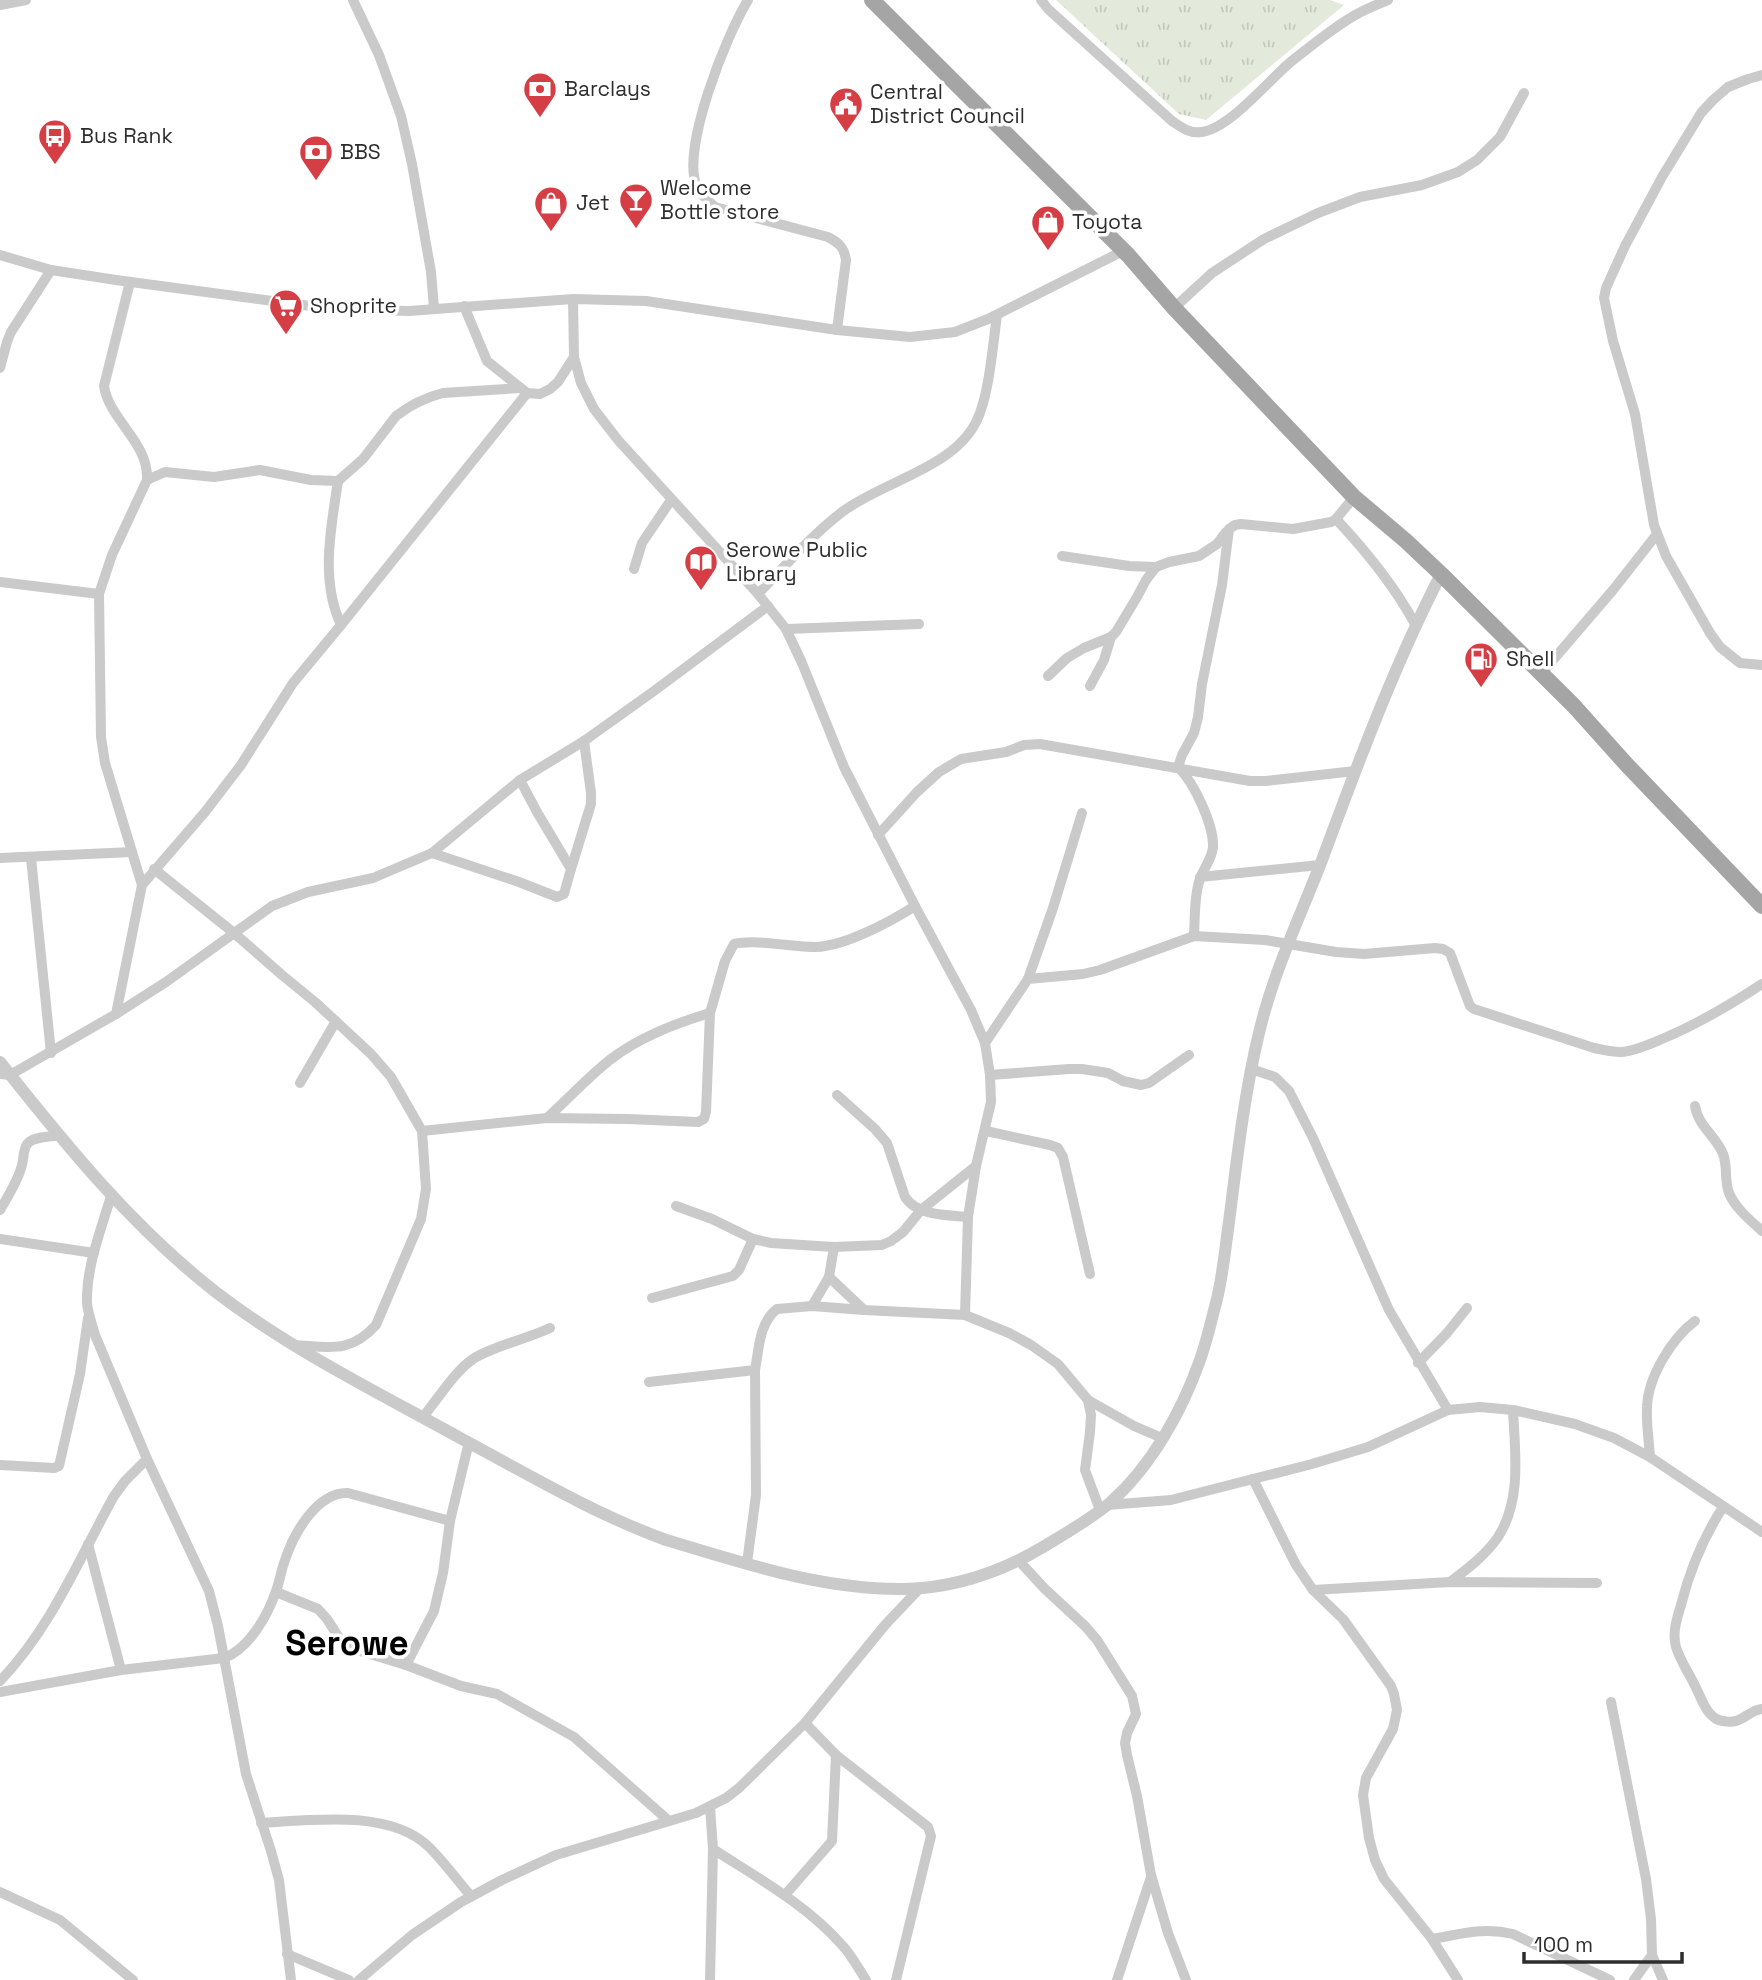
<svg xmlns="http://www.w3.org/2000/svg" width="1762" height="1980" font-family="'Space Grotesk',sans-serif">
	<defs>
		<pattern id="grass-tufts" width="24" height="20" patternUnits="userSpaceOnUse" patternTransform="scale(1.75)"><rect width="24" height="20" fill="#e3eadc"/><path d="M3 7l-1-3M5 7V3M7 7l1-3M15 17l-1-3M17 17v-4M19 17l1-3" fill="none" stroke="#c3c9bd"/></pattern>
	</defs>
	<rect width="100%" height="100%" fill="#fff"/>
	<!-- grass -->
	<polygon fill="url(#grass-tufts)" points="1056,0 1330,0 1344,5 1206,120 1179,114"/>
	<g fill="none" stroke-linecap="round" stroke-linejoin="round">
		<!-- minor -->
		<g stroke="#cacaca" stroke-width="10">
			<polyline points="353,0 379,55 401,116 412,164 431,272 434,308"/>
			<path d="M748 0C727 34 680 150 697 187 701 195 709 201 715 207L828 237C839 243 844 247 846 260L837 330"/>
			<path d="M1041 0 1048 9 1172 121C1181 127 1190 134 1201 132 1230 129 1270 78 1293 60 1314 44 1336 25 1359 13 1368 8 1378 4 1388 0"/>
			<polyline points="0,5 26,0"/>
			<polyline points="1762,75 1748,79 1728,87 1713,100 1701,113 1662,177 1625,246 1606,288 1604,298 1613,341 1635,414 1654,525 1666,556 1710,633 1720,647 1740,663 1762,665"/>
			<polyline points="0,255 51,270 116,280 333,309 409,311 573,299 646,301 837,330 910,337 955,332 988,319 1123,251"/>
			<path d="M130 282 104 386C109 420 149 442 147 480L112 555 99 594 101 737 105 763 142 885"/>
			<polyline points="573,299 574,357 581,383 594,409 618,440 758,594 786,629 802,663 844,767 915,906 971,1010 985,1043 990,1075 991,1102 976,1166 968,1217 965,1315"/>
			<polyline points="464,306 487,361 527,393 540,394 550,389 558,382 574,357"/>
			<polyline points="1174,308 1212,273 1264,239 1318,213 1360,197 1422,185 1458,172 1477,160 1500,137 1524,93"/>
			<polyline points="0,368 7,342 11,332 51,270"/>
			<path d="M147 480 165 472 214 477 260 470 311 480 338 481 363 459 396 416C409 406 427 397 443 393L520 388"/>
			<path d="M338 481C331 528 320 580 341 625"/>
			<path d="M1336 519C1366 551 1394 585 1415 624"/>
			<polyline points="1062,556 1129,566 1156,567"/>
			<polyline points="634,569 642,543 671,500"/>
			<polyline points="0,582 99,594"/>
			<path d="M758 594C785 566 811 536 842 512 883 481 955 468 977 420 989 396 993 344 997 315"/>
			<polyline points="786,629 919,624"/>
			<polyline points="1541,674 1613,590 1657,534"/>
			<polyline points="1048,676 1067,658 1084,648 1111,637 1116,632 1137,597 1146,580 1156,567 1169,562 1199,556 1217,544 1226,532"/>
			<polyline points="1090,686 1104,660 1111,637"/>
			<polyline points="1178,767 1182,755 1194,733 1198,717 1202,684 1222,585 1229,529 1235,525 1241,524 1293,529 1331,522 1336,519 1354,497"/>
			<path d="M1179 768C1194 783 1214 825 1213 847 1212 860 1202 870 1199 882 1194 899 1195 918 1194 936"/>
			<polyline points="878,835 917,792 939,772 961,759 1006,752 1024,745 1040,744 1250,781 1266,781 1355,771"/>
			<polyline points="432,853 519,882 557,897 564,894 571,869 537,812 520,780"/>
			<polyline points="0,858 132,852"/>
			<polyline points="31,858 51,1053"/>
			<path d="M154 869 234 933 282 975 315 1002 371 1054 391 1077 422 1131 426 1189 421 1219 376 1325C350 1354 329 1347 294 1345"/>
			<polyline points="571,869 591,804 591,793 584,741"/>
			<polyline points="1200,877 1320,865"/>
			<polyline points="1028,979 1053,908 1082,813"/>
			<polyline points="116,1014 142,885 205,812 241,765 293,683 341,625 527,393"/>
			<path d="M985 1043 1028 979 1083 974 1100 970 1194 936 1265 940 1336 952 1364 954 1435 948 1443 949 1450 953 1470 1006 1474 1009 1594 1048C1603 1050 1612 1052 1621 1052 1635 1051 1650 1044 1662 1039 1698 1024 1730 1005 1762 984"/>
			<polyline points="1251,1069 1275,1077 1289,1091 1313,1138 1389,1310 1448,1410"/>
			<polyline points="0,1074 10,1075 116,1014 166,982 272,906 308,892 373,878 432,853 520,780 584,741 654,691 768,606"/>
			<polyline points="990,1075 1069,1069 1082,1069 1108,1073 1123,1081 1141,1085 1149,1083 1189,1055"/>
			<polyline points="300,1083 336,1021"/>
			<path d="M837 1095 875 1129 887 1143 905 1197C917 1216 947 1215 968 1217"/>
			<path d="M1695 1106C1698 1126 1716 1136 1723 1154 1728 1166 1724 1181 1729 1193 1735 1208 1750 1220 1762 1231"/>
			<path d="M547 1118C568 1099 588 1077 611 1059 640 1037 676 1023 710 1013"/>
			<path d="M422 1131 547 1118 628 1119 698 1122 704 1119 706 1112 710 1013 725 961 734 944C757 939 791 947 816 947 845 946 890 922 915 906"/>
			<polyline points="986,1131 1050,1145 1058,1148 1063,1157 1090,1274"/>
			<path d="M111 1196C101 1230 86 1267 87 1303 88 1314 92 1324 95 1335L147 1459 209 1591 218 1626 246 1774 271 1851 279 1880 291 1980"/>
			<polyline points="676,1206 712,1219 753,1239 771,1243 834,1247 882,1245 891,1241 903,1232 921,1210 976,1166"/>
			<path d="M0 1210C8 1196 18 1181 22 1165 24 1158 23 1148 28 1143 35 1136 51 1137 60 1135"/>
			<polyline points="0,1239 94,1253"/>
			<polyline points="829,1277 864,1310 965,1315 1009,1333 1031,1345 1058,1364 1088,1400 1134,1426 1162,1438"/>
			<polyline points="652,1298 733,1276 739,1270 753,1239"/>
			<polyline points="812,1306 829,1277 834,1247"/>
			<polyline points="1418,1363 1447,1333 1467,1308"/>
			<path d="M649 1382 755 1370C759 1349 759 1323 777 1309L812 1306 864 1310"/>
			<polyline points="1088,1400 1091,1415 1090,1432 1085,1470 1100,1510"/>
			<path d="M423 1417C437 1400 455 1371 473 1359 493 1346 527 1339 550 1328"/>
			<path d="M1650 1457C1649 1441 1646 1423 1647 1407 1648 1377 1672 1338 1695 1321"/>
			<polyline points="0,1465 54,1468 59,1466 80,1374 88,1318"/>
			<polyline points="1253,1479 1296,1565 1313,1590 1343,1619 1391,1686 1394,1694 1397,1710 1393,1729 1366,1778 1363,1795 1369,1838 1375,1860 1384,1879 1432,1939 1458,1980"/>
			<polyline points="1107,1505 1171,1500 1312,1464 1368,1447 1448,1410 1480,1407 1513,1410 1575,1424 1614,1438 1650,1457 1762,1532"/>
			<path d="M1723 1507C1703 1538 1690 1569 1681 1605 1677 1618 1672 1633 1676 1647 1680 1661 1691 1676 1697 1690 1703 1702 1708 1719 1723 1721 1743 1725 1746 1711 1762 1709"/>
			<polyline points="88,1544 121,1670"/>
			<polyline points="1019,1561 1045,1589 1085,1626 1097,1640 1132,1696 1136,1714 1127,1733 1125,1743 1127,1755 1137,1796 1151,1875 1168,1933 1186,1980"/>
			<polyline points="747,1563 756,1495 755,1370"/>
			<path d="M1450 1582C1467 1569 1485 1556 1498 1537 1522 1500 1515 1452 1513 1410"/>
			<polyline points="1313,1590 1450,1582 1597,1583"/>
			<polyline points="276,1592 318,1609 327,1619 341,1641 350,1648 406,1665 461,1686 497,1694 574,1737 669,1821"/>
			<polyline points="406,1665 434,1611 443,1573 450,1521 469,1442"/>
			<path d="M0 1681C51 1628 79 1559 114 1496L125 1481 147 1459"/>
			<path d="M0 1692 121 1670 224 1658C249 1649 268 1615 276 1591 280 1581 281 1570 285 1560 294 1533 317 1492 348 1493L450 1521"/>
			<polyline points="1611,1702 1646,1879 1651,1919 1652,1955 1663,1980"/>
			<polyline points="805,1723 836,1755 928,1827 931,1836 896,1980"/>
			<path d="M261 1823C311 1820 390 1809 429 1847 444 1862 457 1880 471 1896"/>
			<path d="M713 1849C756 1877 807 1905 841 1944 851 1954 858 1968 866 1980"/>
			<polyline points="0,1892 60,1920 133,1980"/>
			<polyline points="785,1895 832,1841 836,1755"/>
			<path d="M1432 1939C1462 1934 1483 1927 1513 1934L1610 1980"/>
			<polyline points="287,1954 349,1980"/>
			<polyline points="359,1980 412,1935 461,1902 502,1880 556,1855 696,1813 726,1798 739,1788 805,1723 885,1625 920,1588"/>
			<polyline points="710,1980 713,1849 710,1807"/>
			<polyline points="1117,1980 1151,1877"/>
			<polyline points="1634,1980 1652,1955"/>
		</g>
		<!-- tertiary -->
		<path stroke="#cacaca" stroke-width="12" d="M0 1062C66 1145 133 1228 217 1293 293 1351 379 1393 462 1439 529 1475 595 1514 666 1540 743 1563 822 1590 904 1589 953 1588 1001 1572 1043 1547 1066 1533 1091 1519 1111 1502 1152 1465 1182 1411 1200 1360 1207 1341 1211 1321 1216 1303 1223 1276 1225 1249 1229 1222 1237 1159 1244 1095 1259 1033 1273 973 1300 917 1322 860 1358 763 1394 666 1441 574"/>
		<!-- primary -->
		<polyline stroke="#a5a5a5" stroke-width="16" points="872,0 1128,255 1174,308 1354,497 1406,541 1441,574 1574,706 1627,765 1762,906"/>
	</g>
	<!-- icons -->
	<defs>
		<g id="bank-pin" transform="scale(1.75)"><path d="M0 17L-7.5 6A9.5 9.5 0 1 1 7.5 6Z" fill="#d63e46" stroke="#fff"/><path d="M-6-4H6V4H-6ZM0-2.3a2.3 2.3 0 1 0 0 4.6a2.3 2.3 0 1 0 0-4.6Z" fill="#fff"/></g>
		<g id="civic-pin" transform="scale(1.75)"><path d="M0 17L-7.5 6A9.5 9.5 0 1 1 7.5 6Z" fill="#d63e46" stroke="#fff"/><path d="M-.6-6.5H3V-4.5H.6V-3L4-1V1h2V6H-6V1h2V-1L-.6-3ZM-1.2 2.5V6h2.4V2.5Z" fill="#fff"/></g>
		<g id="bus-pin" transform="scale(1.75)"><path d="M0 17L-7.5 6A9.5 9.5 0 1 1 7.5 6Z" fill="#d63e46" stroke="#fff"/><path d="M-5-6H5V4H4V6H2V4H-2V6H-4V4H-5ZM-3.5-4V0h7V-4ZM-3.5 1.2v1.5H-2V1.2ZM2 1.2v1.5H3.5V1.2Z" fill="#fff"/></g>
		<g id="bar-pin" transform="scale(1.75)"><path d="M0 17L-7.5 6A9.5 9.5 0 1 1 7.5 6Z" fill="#d63e46" stroke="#fff"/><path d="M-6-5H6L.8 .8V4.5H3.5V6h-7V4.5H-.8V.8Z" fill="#fff"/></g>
		<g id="shop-pin" transform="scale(1.75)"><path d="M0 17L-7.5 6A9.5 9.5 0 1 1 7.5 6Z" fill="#d63e46" stroke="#fff"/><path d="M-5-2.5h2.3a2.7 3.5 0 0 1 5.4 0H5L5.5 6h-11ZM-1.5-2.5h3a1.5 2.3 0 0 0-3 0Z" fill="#fff"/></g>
		<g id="supermarket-pin" transform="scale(1.75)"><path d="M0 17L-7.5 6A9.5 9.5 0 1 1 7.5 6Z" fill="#d63e46" stroke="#fff"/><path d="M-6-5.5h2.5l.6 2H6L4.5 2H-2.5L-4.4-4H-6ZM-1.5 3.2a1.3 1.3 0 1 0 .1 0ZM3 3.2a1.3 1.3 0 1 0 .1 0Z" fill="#fff"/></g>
		<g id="library-pin" transform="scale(1.75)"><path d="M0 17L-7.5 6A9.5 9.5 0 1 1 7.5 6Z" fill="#d63e46" stroke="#fff"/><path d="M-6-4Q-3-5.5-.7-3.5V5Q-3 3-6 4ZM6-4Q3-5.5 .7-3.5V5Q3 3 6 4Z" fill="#fff"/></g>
		<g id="fuel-pin" transform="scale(1.75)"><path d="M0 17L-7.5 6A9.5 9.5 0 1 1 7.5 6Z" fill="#d63e46" stroke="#fff"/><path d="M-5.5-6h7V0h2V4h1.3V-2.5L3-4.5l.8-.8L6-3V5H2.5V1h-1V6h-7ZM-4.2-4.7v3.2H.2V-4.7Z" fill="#fff"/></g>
	</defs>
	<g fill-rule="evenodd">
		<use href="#bank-pin" x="540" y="89"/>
		<use href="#civic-pin" x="846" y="104"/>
		<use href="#bus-pin" x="55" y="136"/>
		<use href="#bank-pin" x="316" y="152"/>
		<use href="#bar-pin" x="636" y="200"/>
		<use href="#shop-pin" x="551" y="203"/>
		<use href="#shop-pin" x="1048" y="222"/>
		<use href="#supermarket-pin" x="286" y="306"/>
		<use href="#library-pin" x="701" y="562"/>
		<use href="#fuel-pin" x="1481" y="659"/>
	</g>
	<g text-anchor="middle" stroke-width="7" stroke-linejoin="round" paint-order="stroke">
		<!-- poi labels -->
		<g font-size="21" fill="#2d2d2d" stroke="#fff" text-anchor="start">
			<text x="564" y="96">Barclays</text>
			<text x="870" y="99">Central<tspan x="870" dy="24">District Council</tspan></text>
			<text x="80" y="143">Bus Rank</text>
			<text x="340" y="159">BBS</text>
			<text x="660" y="195">Welcome<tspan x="660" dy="24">Bottle store</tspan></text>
			<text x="576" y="210">Jet</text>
			<text x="1072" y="229">Toyota</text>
			<text x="310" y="313">Shoprite</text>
			<text x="726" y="557">Serowe Public<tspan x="726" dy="24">Library</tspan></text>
			<text x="1506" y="666">Shell</text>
		</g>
		<!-- town labels -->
		<g font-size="35" font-weight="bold" fill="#000" stroke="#fff">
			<text x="347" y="1655">Serowe</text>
		</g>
	</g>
	<!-- scale -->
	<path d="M1524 1952v10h158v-10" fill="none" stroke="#2d2d2d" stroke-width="3.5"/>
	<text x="1534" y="1952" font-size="21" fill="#2d2d2d" stroke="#ffffff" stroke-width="5" paint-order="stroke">100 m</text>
</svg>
